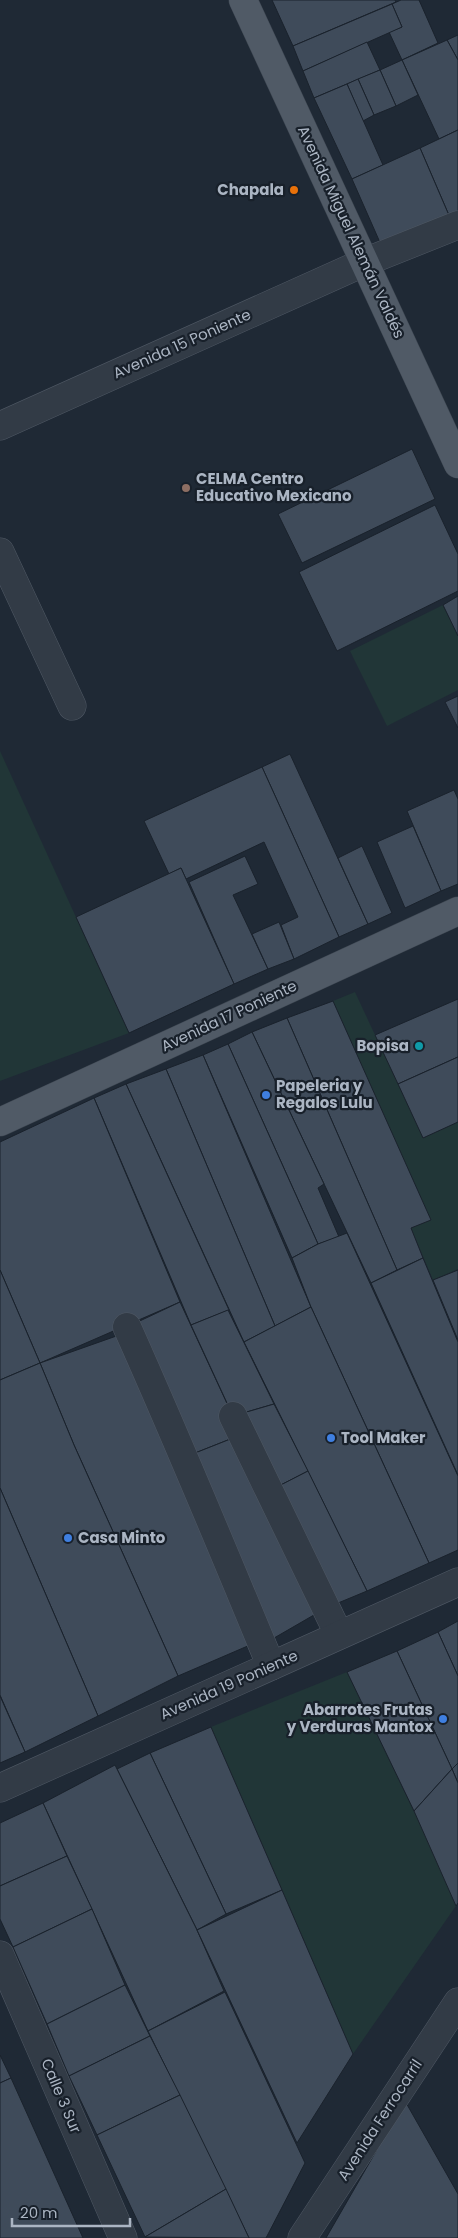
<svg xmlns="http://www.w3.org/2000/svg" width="458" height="2238" font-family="Poppins,sans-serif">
	<rect width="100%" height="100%" fill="#1f2935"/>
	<!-- green -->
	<g fill="#213637">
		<polygon points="443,605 458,636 458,690 387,726 350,651"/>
		<polygon points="0,751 129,1033 0,1081"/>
		<polygon points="355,992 423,1138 458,1122 458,1269 433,1280 411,1228 430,1220 333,1001"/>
		<polygon points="347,1672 458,1903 353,2054 211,1727"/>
	</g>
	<!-- building -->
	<g fill="#3f4b5a" stroke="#1a222c">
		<polygon points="272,0 395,0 396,2 293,46"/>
		<polygon points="401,0 419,0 438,43 402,60 389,32 402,27 392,4"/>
		<polygon points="392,4 402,27 303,71 293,46"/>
		<polygon points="458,35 458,60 447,40"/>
		<polygon points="447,40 458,60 458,130 439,139 402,60"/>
		<polygon points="367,42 380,70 314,98 303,71"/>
		<polygon points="402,60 418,95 396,106 380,70"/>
		<polygon points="380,70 396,106 374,115 358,79"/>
		<polygon points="358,79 374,115 363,121 347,84"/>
		<polygon points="347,84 383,165 352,179 314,98"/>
		<polygon points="458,130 458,217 451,220 420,148"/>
		<polygon points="420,148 451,220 382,247 352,179"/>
		<polygon points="412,449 435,499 302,563 278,514"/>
		<polygon points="435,505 458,554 458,591 337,651 299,572"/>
		<polygon points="458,596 458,636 443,605"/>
		<polygon points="458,696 458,728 445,702"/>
		<polygon points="290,754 368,924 339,937 262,767"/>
		<polygon points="262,767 339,937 294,959 281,925 298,917 264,842 186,879 181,868 169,874 144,821"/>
		<polygon points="454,790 458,799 458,884 441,891 407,811"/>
		<polygon points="413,826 441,891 405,908 377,842"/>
		<polygon points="362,846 392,913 368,924 338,858"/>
		<polygon points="245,856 258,884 233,895 268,969 234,984 189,882"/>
		<polygon points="181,868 234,984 129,1033 76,917"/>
		<polygon points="279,922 294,959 268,969 252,934"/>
		<polygon points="458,999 458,1057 398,1084 375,1035"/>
		<polygon points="333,1001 431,1220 411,1228 423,1258 397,1270 287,1018"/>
		<polygon points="287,1018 397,1270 371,1283 252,1032"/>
		<polygon points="252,1032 324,1184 318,1188 339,1237 318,1244 228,1044"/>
		<polygon points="228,1044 318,1244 292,1258 203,1055"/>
		<polygon points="203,1055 311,1307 275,1326 166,1069"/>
		<polygon points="458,1057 458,1122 423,1138 398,1084"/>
		<polygon points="166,1069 275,1326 244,1342 126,1084"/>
		<polygon points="126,1084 229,1310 191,1325 94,1098"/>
		<polygon points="94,1098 180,1302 40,1363 0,1270 0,1142"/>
		<polygon points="347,1233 458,1476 458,1550 429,1563 311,1307 292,1258 318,1244"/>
		<polygon points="423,1258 458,1342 458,1475 371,1283"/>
		<polygon points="0,1270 40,1363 0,1380"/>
		<polygon points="458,1270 458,1340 433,1280"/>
		<polygon points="180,1302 231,1412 238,1436 185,1457 127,1327"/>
		<polygon points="311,1307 429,1563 367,1591 244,1342"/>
		<polygon points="228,1310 274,1404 233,1416 191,1325"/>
		<polygon points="122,1334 257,1642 178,1676 74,1445 40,1363"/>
		<polygon points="40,1363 74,1445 178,1676 98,1716 0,1488 0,1380"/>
		<polygon points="274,1404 308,1471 271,1490 233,1416"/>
		<polygon points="238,1436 326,1608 262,1645 185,1457"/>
		<polygon points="308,1471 367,1591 326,1608 271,1490"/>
		<polygon points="0,1488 98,1716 25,1752 0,1695"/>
		<polygon points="458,1621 458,1676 438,1632"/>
		<polygon points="438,1632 458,1676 458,1763 452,1769 397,1651"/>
		<polygon points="397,1651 452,1769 414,1811 347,1672"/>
		<polygon points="0,1696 25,1752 0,1763"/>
		<polygon points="211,1727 282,1890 226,1914 150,1753"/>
		<polygon points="150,1753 226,1914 197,1930 117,1769"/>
		<polygon points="458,1763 458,1783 452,1769"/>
		<polygon points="115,1765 197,1930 224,1991 148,2031 43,1803"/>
		<polygon points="452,1769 458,1783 458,1903 456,1906 414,1811"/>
		<polygon points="43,1803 67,1856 0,1886 0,1823"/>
		<polygon points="67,1856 92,1909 13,1947 0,1919 0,1886"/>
		<polygon points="282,1890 353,2054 297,2143 197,1930"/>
		<polygon points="92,1909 125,1985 47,2024 13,1947"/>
		<polygon points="125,1985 150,2036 69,2076 47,2024"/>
		<polygon points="225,1992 305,2163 266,2238 249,2238 148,2031"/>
		<polygon points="150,2036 180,2095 97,2135 69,2076"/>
		<polygon points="0,2055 11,2078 0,2083"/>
		<polygon points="11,2078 83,2238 0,2238 0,2083"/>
		<polygon points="180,2095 226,2189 145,2237 97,2135"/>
		<polygon points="405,2101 458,2194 458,2238 326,2238"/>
		<polygon points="226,2189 249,2238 145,2237"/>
	</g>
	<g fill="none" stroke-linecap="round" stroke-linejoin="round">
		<!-- minor casing -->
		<g stroke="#4f5864" stroke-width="29">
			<g id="minor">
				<polyline points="0,426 365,262 458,225"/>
				<polyline points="0,552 72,706"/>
				<path d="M127 1327C177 1439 224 1552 271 1666"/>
				<polyline points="233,1416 339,1635"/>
				<polyline points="0,1788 458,1582"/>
				<polyline points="0,1955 123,2238"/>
				<polyline points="302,2238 458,2002"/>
			</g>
		</g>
		<!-- major casing -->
		<g stroke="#3b444f" stroke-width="29">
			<g id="major">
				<polyline points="243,0 458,464"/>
				<polyline points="0,1122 458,911"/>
			</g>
		</g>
		<!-- minor -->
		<use href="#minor" stroke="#323b46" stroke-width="28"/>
		<!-- major -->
		<use href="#major" stroke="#505a66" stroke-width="28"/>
	</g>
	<!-- markers -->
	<circle fill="#e8710a" stroke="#18202a" stroke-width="2" cx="294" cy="190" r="5"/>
	<circle fill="#8d6e63" stroke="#18202a" stroke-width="2" cx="186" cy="488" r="5"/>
	<circle fill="#0f9aa8" stroke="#18202a" stroke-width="2" cx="419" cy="1046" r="5"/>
	<g fill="#3f7fe0" stroke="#18202a" stroke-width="2">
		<circle cx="266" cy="1095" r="5"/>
		<circle cx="331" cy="1438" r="5"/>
		<circle cx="68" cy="1538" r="5"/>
		<circle cx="443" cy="1719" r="5"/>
	</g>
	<g text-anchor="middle" stroke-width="4.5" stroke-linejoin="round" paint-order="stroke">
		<!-- poi labels -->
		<g font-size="15" font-weight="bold" fill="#abb5c3" stroke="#18202a" text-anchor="start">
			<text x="284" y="195" text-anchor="end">Chapala</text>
			<text x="196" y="484">CELMA Centro<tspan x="196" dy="17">Educativo Mexicano</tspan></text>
			<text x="409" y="1051" text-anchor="end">Bopisa</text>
			<text x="276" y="1091">Papeleria y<tspan x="276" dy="17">Regalos Lulu</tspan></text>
			<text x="341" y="1443">Tool Maker</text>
			<text x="78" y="1543">Casa Minto</text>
			<text x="433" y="1715" text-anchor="end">Abarrotes Frutas<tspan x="433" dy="17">y Verduras Mantox</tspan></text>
		</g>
		<!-- street labels -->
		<g font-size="15" fill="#abb5c3" stroke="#18202a">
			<text transform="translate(351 232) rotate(65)" y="5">Avenida Miguel Alemán Valdés</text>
			<text transform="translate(182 344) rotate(-24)" y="5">Avenida 15 Poniente</text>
			<text transform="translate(229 1016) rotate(-25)" y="5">Avenida 17 Poniente</text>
			<text transform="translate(229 1685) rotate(-24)" y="5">Avenida 19 Poniente</text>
			<text transform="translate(61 2096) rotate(67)" y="5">Calle 3 Sur</text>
			<text transform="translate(380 2120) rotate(-57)" y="5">Avenida Ferrocarril</text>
		</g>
	</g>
	<!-- scale -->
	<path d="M12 2218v8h118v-8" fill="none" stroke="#abb5c3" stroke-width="2.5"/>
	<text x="20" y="2218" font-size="15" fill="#abb5c3" stroke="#18202a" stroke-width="4" paint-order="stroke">20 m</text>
</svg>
